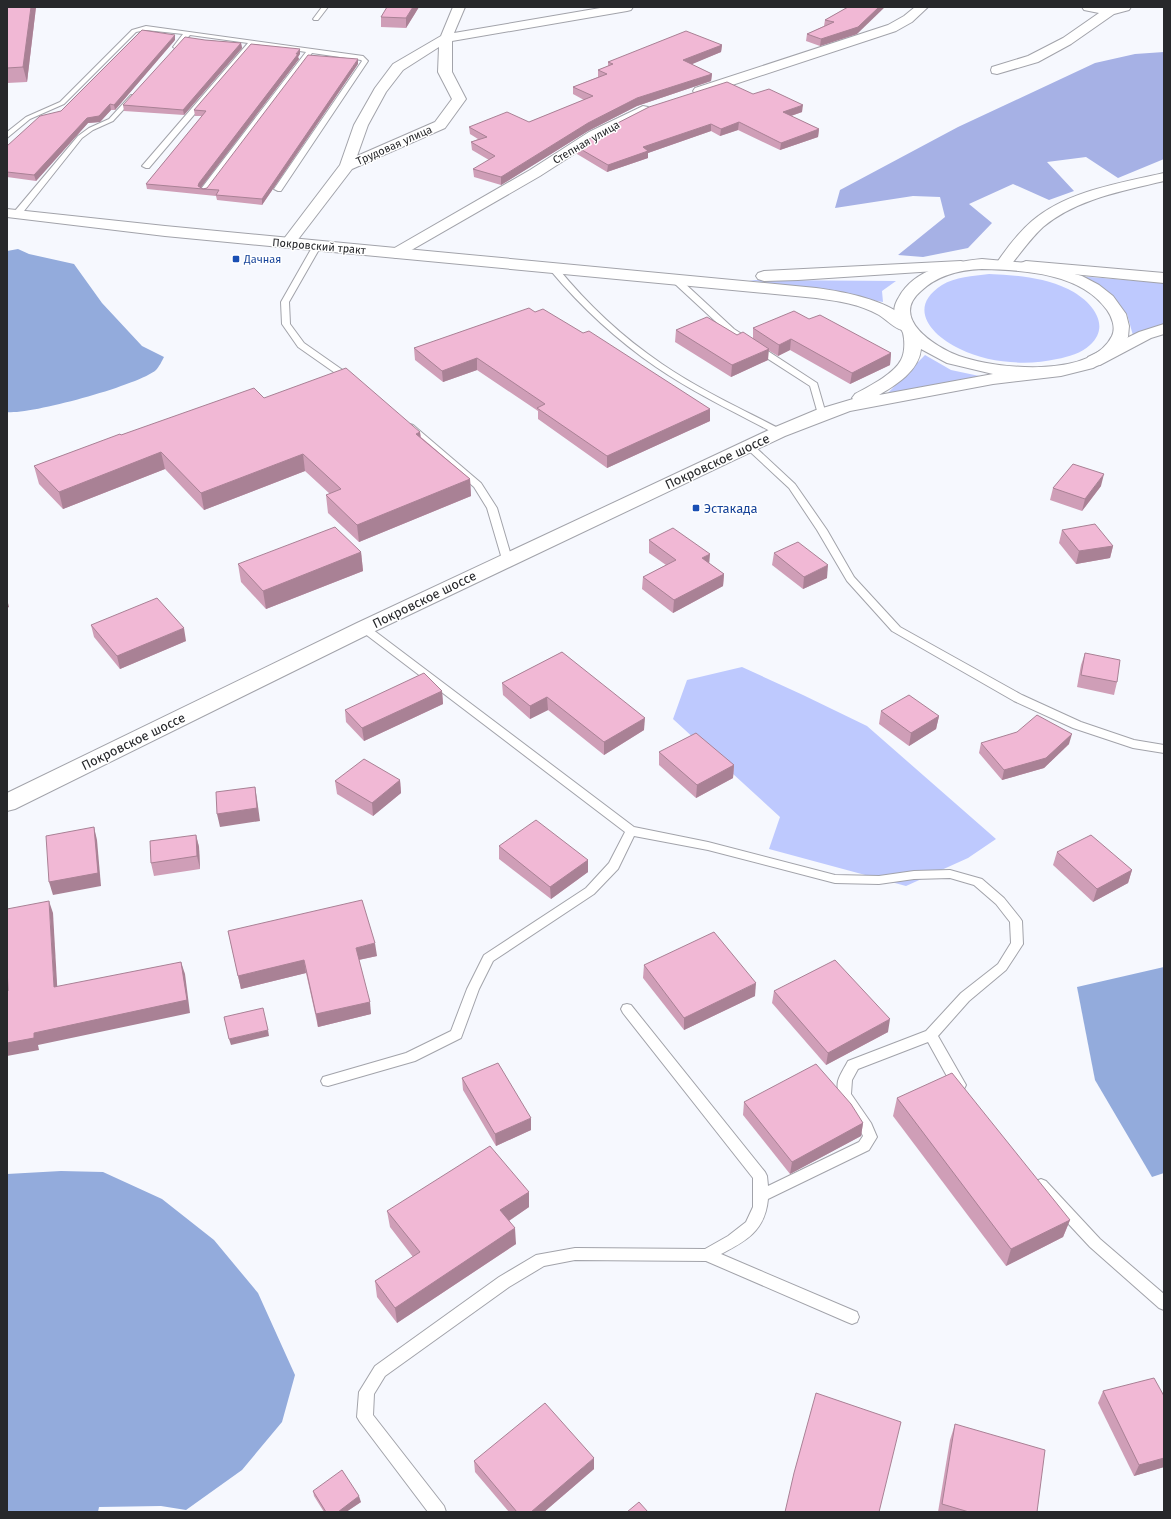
<svg xmlns="http://www.w3.org/2000/svg" width="1171" height="1519" font-family="'Fira Sans',sans-serif">
	<rect width="100%" height="100%" fill="#f6f8fe"/>
	<!-- green -->
	<g fill="#bec9fe">
		<path d="M989 274C1016 275 1043 277 1068 289 1089 299 1113 324 1090 345 1082 353 1068 357 1057 359 1027 366 988 363 960 349 932 336 906 308 942 285 955 277 973 276 989 274Z"/>
		<polygon points="1078,276 1164,283 1164,331 1134,339 1127,314"/>
		<polygon points="749,280 896,281 882,291 883,302"/>
		<polygon points="925,355 951,370 984,377 884,397"/>
		<polygon points="742,667 803,695 867,726 996,839 968,858 906,886 769,849 780,817 673,719 687,680"/>
	</g>
	<!-- forest -->
	<polygon fill="#a6b1e5" points="1164,52 1164,159 1118,178 1086,157 1047,162 1074,191 1049,200 1013,184 969,204 992,223 968,248 923,257 898,255 945,217 940,197 913,196 835,208 840,190 958,127 1095,63 1135,54"/>
	<!-- water -->
	<g fill="#93abdc">
		<path d="M18 249 29 254 74 264 102 303 142 346 164 357C162 361 159 367 156 370 139 385 30 415 7 412V251Z"/>
		<polygon points="1164,967 1164,1173 1152,1177 1095,1080 1077,987"/>
		<polygon points="61,1171 103,1172 162,1199 214,1240 258,1293 295,1375 282,1422 242,1470 186,1510 161,1506 99,1507 98,1512 7,1512 7,1174"/>
	</g>
	<g fill="none" stroke-linecap="round" stroke-linejoin="round">
		<!-- service casing -->
		<g stroke="#a2a3aa" stroke-width="2">
			<g id="service">
				<polygon points="322,7 328,7 318,20 314,20 313,19"/>
				<polygon points="146,26 363,56 368,61 281,191 278,191 274,189 362,61 361,60 312,53 207,193 204,193 200,191 201,189 306,52 254,44 149,168 146,168 142,166 248,43 190,35 178,48 176,49 173,47 183,34 146,30 136,32 64,104 30,119 7,138 7,132 26,117 60,102 132,30"/>
				<polygon points="131,95 136,96 113,121 93,130 82,138 20,216 14,216 14,212 78,136 89,128 109,119"/>
				<polygon points="314,244 317,244 321,246 289,302 290,324 304,343 354,378 355,380 354,382 348,382 298,347 282,324 281,302"/>
				<path d="M551 267H557C587 304 622 337 662 364 700 390 742 409 782 430L783 432 782 434H776C736 413 694 393 656 367 617 340 582 308 551 271Z"/>
				<polygon points="675,280 681,280 734,329 817,383 826,414 825,416 822,417 818,414 810,386 728,333 675,284"/>
				<polygon points="410,424 413,425 481,483 497,508 512,559 510,561 507,562 502,559 487,508 474,487 407,429 406,427"/>
				<polygon points="749,443 752,444 795,484 827,530 854,577 900,627 1022,695 1081,722 1134,740 1164,745 1164,753 1133,748 1073,728 1014,701 892,631 847,581 817,530 789,488 746,448 745,446 746,444"/>
				<path d="M364 625 368 626 634 827 708 842 835 875 879 876 914 871 950 870 982 879 1004 898 1020 918 1022 921 1023 944 1006 970 969 1001 938 1036 966 1085 964 1089 959 1090 954 1089 928 1042 858 1069 852 1080 851 1094 871 1123 877 1137 869 1150 768 1199C765 1231 746 1241 721 1254L857 1312 859 1317 857 1322 852 1324 847 1322 706 1261 575 1260 544 1266 509 1287 385 1376 374 1394 373 1415 444 1506 446 1512H428L360 1422 357 1417 359 1392 375 1366 499 1277 536 1255 575 1248 705 1249 728 1236 746 1222 753 1207V1178L623 1013 621 1009 623 1005 627 1004 631 1005 765 1172 767 1176 768 1186 859 1142 863 1136C855 1117 834 1103 838 1081 840 1074 845 1067 848 1061L926 1031 961 993 998 964 1011 943 1010 922 996 904 974 885 950 878 914 879 879 884 835 883 708 850 634 836 618 869 594 894 493 961 479 989 461 1038 415 1061 328 1086 323 1085 321 1081 323 1077 406 1053 451 1031 467 989 484 955 586 888 609 863 625 832 360 630 359 628Z"/>
				<polygon points="1041,1179 1046,1181 1100,1239 1164,1294 1164,1310 1159,1308 1090,1247 1036,1189 1034,1185 1036,1181"/>
			</g>
		</g>
		<!-- minor casing -->
		<g stroke="#a2a3aa" stroke-width="2">
			<g id="minor">
				<path d="M453 7H465L454 33 606 7H633L631 10 627 11 452 41V72L466 99 445 128 352 169 293 246 288 248 283 246 280 243 283 240 340 165 354 125 375 88 393 64 441 36ZM439 47 438 72 452 99 435 122 357 156 368 125 386 92 403 70Z"/>
				<polygon points="915,7 928,7 912,22 896,31 705,94 695,94 693,91 695,88 888,25 904,16"/>
				<polygon points="1082,7 1131,7 1129,10 1114,14 1071,44 1038,62 997,74 992,73 991,70 992,67 1028,56 1063,38 1099,13 1084,10"/>
				<polygon points="643,106 648,107 650,110 648,113 599,138 540,176 401,256 396,258 391,256 388,253 391,250 530,170 589,132"/>
				<path d="M1164 173V181C1123 191 1076 199 1043 227 1030 239 1020 254 1009 267L1004 269 999 267 996 264C1006 249 1018 233 1032 221 1067 191 1120 183 1164 173Z"/>
			</g>
		</g>
		<!-- secondary casing -->
		<g stroke="#a2a3aa" stroke-width="2">
			<g id="secondary">
				<path d="M7 209 165 226 816 288C846 292 896 301 914 327L912 330C899 334 890 322 879 315 860 304 838 301 816 298L165 236 7 217Z"/>
				<polygon points="961,261 966,263 969,266 966,269 798,280 764,281 758,279 756,276 758,273 764,271"/>
				<polygon points="1026,261 1164,273 1164,283 1021,269 1018,266 1021,263"/>
				<polygon points="1164,324 1164,334 1151,338 1100,365 1094,366 1088,365 1086,361 1088,357 1139,332"/>
			</g>
		</g>
		<!-- primary casing -->
		<g stroke="#a2a3aa" stroke-width="2">
			<path id="primary" d="M982 259 1038 264 1082 276 1099 285 1113 296 1126 314 1129 326 1128 337 1113 357 1093 368 1061 376 993 384 850 411 785 436 371 633 15 809 7 811V793L357 623 773 428 816 410 853 399 852 398 855 394C868 387 894 374 901 360 905 353 905 341 903 333 901 328 896 323 895 317 893 310 895 303 899 297 915 268 952 262 982 259ZM982 269C1024 270 1081 273 1107 310 1112 317 1116 328 1112 336 1091 379 996 369 959 356 935 347 889 318 921 291 938 275 959 270 982 269ZM921 349 947 363 993 374 879 395C896 385 919 371 921 349Z"/>
		</g>
		<!-- service -->
		<use href="#service" fill="#fff" fill-rule="evenodd"/>
		<!-- minor -->
		<use href="#minor" fill="#fff" fill-rule="evenodd"/>
		<!-- secondary -->
		<use href="#secondary" fill="#fff" fill-rule="evenodd"/>
		<!-- primary -->
		<use href="#primary" fill="#fff" fill-rule="evenodd"/>
	</g>
	<!-- wall -->
	<g fill="#cf9eb7">
		<polygon points="7,7 36,7 27,82 7,83"/>
		<polygon points="387,7 419,7 406,28 381,27 381,17"/>
		<polygon points="848,7 857,34 820,46 806,41 807,34 824,26 825,20"/>
		<polygon points="175,40 115,110 111,110 100,122 88,123 36,181 7,177 7,146 61,111"/>
		<polygon points="205,40 241,43 242,48 184,115 124,111 123,105"/>
		<polygon points="722,45 721,52 691,64 712,74 711,81 637,106 588,131 501,185 474,177 473,169 489,160 472,150 471,142 478,139 470,134 469,127 529,122 584,100 573,94 573,87 598,77 598,70 608,66 608,62"/>
		<polygon points="300,54 298,57 299,59 200,187 203,189 207,188 358,64 262,205 217,200 216,196 147,189 146,184 202,116 195,116 194,110"/>
		<polygon points="753,94 802,112 791,116 819,129 818,137 780,150 738,130 720,136 711,131 648,153 648,158 607,172 577,154 577,147"/>
		<polygon points="535,312 583,333 710,409 710,421 607,468 538,419 538,411 477,370 443,382 415,360 414,348"/>
		<polygon points="809,319 891,353 890,365 850,384 790,350 778,356 768,350 768,360 731,377 675,342 676,330 737,335 753,338 753,328"/>
		<polygon points="264,398 420,432 421,437 470,479 471,496 359,542 328,513 326,495 330,494 305,471 204,510 165,469 63,509 39,484 34,466 121,435"/>
		<polygon points="1101,486 1082,511 1050,500 1053,488"/>
		<polygon points="1062,530 1113,546 1110,558 1076,564 1059,543"/>
		<polygon points="649,540 709,563 724,574 723,586 673,613 642,589 643,577 666,565 649,553"/>
		<polygon points="361,552 363,571 266,609 241,582 238,564"/>
		<polygon points="774,553 827,578 803,589 772,565"/>
		<polygon points="91,625 186,641 120,669 94,637"/>
		<polygon points="562,652 644,730 604,755 548,710 530,719 503,695 502,683"/>
		<polygon points="1085,653 1117,682 1114,695 1077,687 1081,665"/>
		<polygon points="442,691 443,704 364,741 346,722 345,710"/>
		<polygon points="881,711 939,716 936,729 909,746 879,724"/>
		<polygon points="981,743 1069,744 1044,768 1002,780 979,753"/>
		<polygon points="659,752 734,765 733,778 696,798 659,765"/>
		<polygon points="400,780 401,793 373,816 337,794 335,781"/>
		<polygon points="196,835 199,847 200,869 154,876 151,863"/>
		<polygon points="499,846 588,860 588,872 551,899 499,859"/>
		<polygon points="1057,852 1132,870 1128,883 1093,902 1053,865"/>
		<polygon points="228,931 377,956 359,960 371,1014 318,1027 306,973 241,989"/>
		<polygon points="644,965 755,996 684,1030 643,978"/>
		<polygon points="774,991 888,1032 826,1065 772,1003"/>
		<polygon points="462,1078 531,1130 496,1146 463,1090"/>
		<polygon points="897,1098 1070,1220 1063,1237 1006,1266 893,1116"/>
		<polygon points="744,1102 863,1123 861,1136 790,1174 743,1115"/>
		<polygon points="529,1192 529,1207 509,1221 516,1244 397,1323 377,1297 375,1281 413,1257 390,1227 387,1211"/>
		<polygon points="1103,1391 1164,1396 1164,1467 1134,1476 1098,1403"/>
		<polygon points="955,1424 1037,1512 938,1512 950,1440"/>
		<polygon points="474,1461 594,1469 544,1512 509,1512 475,1472"/>
		<polygon points="313,1491 361,1502 346,1512 324,1512 314,1496"/>
	</g>
	<!-- shaded-wall -->
	<g fill="#a98195">
		<polygon points="31,7 36,7 27,82 23,67"/>
		<polygon points="413,7 419,7 406,28 406,18"/>
		<polygon points="879,7 885,7 857,34 820,46 821,39"/>
		<polygon points="175,35 175,40 115,110 114,105"/>
		<polygon points="241,43 242,48 184,115 183,110"/>
		<polygon points="722,45 721,52 683,68 683,60"/>
		<polygon points="300,49 300,54 298,57 299,59 200,189 198,186 199,183"/>
		<polygon points="358,59 358,64 262,205 262,199"/>
		<polygon points="712,74 711,81 637,106 588,131 501,185 501,177 588,123 637,98"/>
		<polygon points="110,104 111,110 100,122 88,123 36,181 34,175 87,118"/>
		<polygon points="803,105 802,112 782,119 783,112"/>
		<polygon points="739,122 738,130 720,136 721,129"/>
		<polygon points="711,124 711,131 648,153 648,158 607,172 608,165 643,147"/>
		<polygon points="819,129 818,137 780,150 781,143"/>
		<polygon points="791,339 790,350 778,356 779,345"/>
		<polygon points="769,349 768,360 731,377 732,365"/>
		<polygon points="891,353 890,365 850,384 852,373"/>
		<polygon points="477,358 477,370 443,382 442,371"/>
		<polygon points="710,409 710,421 607,468 607,456"/>
		<polygon points="420,432 421,449 416,434"/>
		<polygon points="161,452 165,469 63,509 59,492"/>
		<polygon points="303,454 305,471 204,510 201,493"/>
		<polygon points="1104,474 1101,486 1082,511 1085,499"/>
		<polygon points="470,479 471,496 359,542 357,525"/>
		<polygon points="1113,546 1110,558 1076,564 1079,551"/>
		<polygon points="361,552 363,571 266,609 263,591"/>
		<polygon points="710,554 709,566 702,558"/>
		<polygon points="828,565 827,578 803,589 804,577"/>
		<polygon points="724,574 723,586 673,613 674,600"/>
		<polygon points="7,599 9,607 7,608"/>
		<polygon points="184,628 186,641 120,669 117,656"/>
		<polygon points="442,691 443,704 364,741 362,728"/>
		<polygon points="547,697 548,710 530,719 530,706"/>
		<polygon points="939,716 936,729 909,746 911,733"/>
		<polygon points="645,718 644,730 604,755 604,742"/>
		<polygon points="1072,734 1069,744 1044,768 1002,780 1004,770"/>
		<polygon points="734,765 733,778 696,798 697,785"/>
		<polygon points="400,780 401,793 373,816 372,803"/>
		<polygon points="255,787 257,799 260,821 220,827 217,814"/>
		<polygon points="94,827 97,840 101,886 53,895 49,882"/>
		<polygon points="196,835 199,847 200,869 197,856"/>
		<polygon points="588,860 588,872 551,899 550,887"/>
		<polygon points="1132,870 1128,883 1093,902 1097,889"/>
		<polygon points="49,901 53,913 58,1000 54,987"/>
		<polygon points="375,943 377,956 358,960 356,948"/>
		<polygon points="304,960 306,973 241,989 238,976"/>
		<polygon points="181,962 185,974 190,1013 38,1045 39,1050 7,1056 7,1043 34,1033"/>
		<polygon points="756,983 755,996 684,1030 684,1018"/>
		<polygon points="370,1002 371,1014 318,1027 316,1014"/>
		<polygon points="890,1019 888,1032 826,1065 828,1053"/>
		<polygon points="268,1030 269,1036 231,1045 229,1039"/>
		<polygon points="531,1118 531,1130 496,1146 495,1134"/>
		<polygon points="863,1123 861,1136 790,1174 792,1162"/>
		<polygon points="529,1192 529,1207 501,1226 500,1210"/>
		<polygon points="1070,1220 1063,1237 1006,1266 1011,1249"/>
		<polygon points="515,1228 516,1244 397,1323 395,1308"/>
		<polygon points="594,1458 594,1469 544,1512 531,1512"/>
		<polygon points="1164,1458 1164,1467 1134,1476 1139,1465"/>
		<polygon points="359,1496 361,1502 346,1512 338,1512"/>
	</g>
	<!-- building -->
	<g fill="#f1b8d5" stroke="#a98195">
		<polygon points="7,7 31,7 23,67 7,68"/>
		<polygon points="387,7 413,7 406,18 381,17"/>
		<polygon points="848,7 879,7 858,27 821,39 807,34 834,22 825,20"/>
		<polygon points="142,30 175,35 114,105 110,104 99,116 87,118 34,175 7,172 7,146 40,116 61,111"/>
		<polygon points="686,31 722,45 683,60 712,74 637,98 588,123 501,177 473,169 495,156 471,142 487,137 469,127 507,112 529,122 593,96 573,87 607,74 598,70 613,64 608,62"/>
		<polygon points="185,37 205,40 241,43 183,110 123,105"/>
		<polygon points="251,44 300,49 296,54 298,54 199,183 198,186 203,189 146,184 206,111 194,110"/>
		<polygon points="308,55 358,59 262,199 216,195 219,190 203,189 207,188"/>
		<polygon points="727,82 753,94 769,89 803,105 783,112 819,129 781,143 739,122 721,129 711,124 643,147 648,151 608,165 577,147 600,132 649,107"/>
		<polygon points="529,308 535,312 543,309 583,333 589,331 710,409 607,456 537,408 545,404 477,358 442,371 414,348"/>
		<polygon points="794,311 809,319 820,315 891,353 852,373 791,339 779,345 753,328"/>
		<polygon points="707,317 737,335 743,332 769,349 732,365 676,330"/>
		<polygon points="346,368 420,432 416,434 470,479 357,525 326,495 341,489 303,454 201,493 161,452 59,492 34,466 120,434 121,435 254,388 264,398"/>
		<polygon points="1073,464 1104,474 1085,499 1053,488"/>
		<polygon points="1095,524 1113,546 1079,551 1062,530"/>
		<polygon points="335,527 361,552 263,591 238,564"/>
		<polygon points="673,528 710,554 702,558 724,574 674,600 643,577 676,560 649,540"/>
		<polygon points="798,542 828,565 804,577 774,553"/>
		<polygon points="157,598 184,628 117,656 91,625"/>
		<polygon points="562,652 645,718 604,742 547,697 530,706 502,683"/>
		<polygon points="1085,653 1120,660 1117,682 1081,675"/>
		<polygon points="424,673 442,691 362,728 345,710"/>
		<polygon points="909,695 939,716 911,733 881,711"/>
		<polygon points="1037,715 1072,734 1046,758 1004,770 981,743 1017,732"/>
		<polygon points="696,733 734,765 697,785 659,752"/>
		<polygon points="364,759 400,780 372,803 335,781"/>
		<polygon points="255,787 257,808 217,814 216,792"/>
		<polygon points="536,820 588,860 550,887 499,846"/>
		<polygon points="94,827 98,873 49,882 46,836"/>
		<polygon points="196,835 197,856 151,863 150,841"/>
		<polygon points="1091,835 1132,870 1097,889 1057,852"/>
		<polygon points="362,900 375,943 356,948 370,1002 316,1014 304,960 238,976 228,931"/>
		<polygon points="49,901 54,987 181,962 187,1000 34,1033 34,1038 7,1043 7,992 8,991 7,964 7,909"/>
		<polygon points="714,932 756,983 684,1018 644,965"/>
		<polygon points="835,960 890,1019 828,1053 774,991"/>
		<polygon points="263,1008 268,1030 229,1039 224,1017"/>
		<polygon points="498,1063 531,1118 495,1134 462,1078"/>
		<polygon points="816,1064 851,1104 863,1123 792,1162 744,1102"/>
		<polygon points="952,1073 1070,1220 1011,1249 897,1098"/>
		<polygon points="490,1146 529,1192 500,1210 515,1228 395,1308 375,1281 420,1252 387,1211"/>
		<polygon points="1154,1378 1164,1396 1164,1458 1139,1465 1103,1391"/>
		<polygon points="816,1393 901,1422 879,1512 785,1512 794,1473"/>
		<polygon points="545,1403 594,1458 531,1512 517,1512 474,1461"/>
		<polygon points="955,1424 1045,1450 1037,1512 969,1512 942,1504"/>
		<polygon points="342,1470 359,1496 338,1512 326,1512 313,1491"/>
		<polygon points="639,1502 648,1512 627,1512"/>
	</g>
	<!-- markers -->
	<g fill="#1a4fb4" stroke="#fff" stroke-width="1.5">
		<rect x="232" y="255" width="8" height="8" rx="2"/>
		<rect x="692" y="504" width="8" height="8" rx="2"/>
	</g>
	<g text-anchor="middle" stroke-width="3" stroke-linejoin="round" paint-order="stroke">
		<!-- far-street labels -->
		<g font-size="11" fill="#27282b" stroke="#fff">
			<text transform="translate(586 142) rotate(-30)" y="4">Степная улица</text>
			<text transform="translate(394 145) rotate(-24)" y="4">Трудовая улица</text>
			<text transform="translate(319 246) rotate(5)" y="4">Покровский тракт</text>
		</g>
		<!-- far-transit labels -->
		<g font-size="11" fill="#164399" stroke="#fff" text-anchor="start">
			<text x="244" y="263">Дачная</text>
		</g>
		<!-- street labels -->
		<g font-size="13" fill="#27282b" stroke="#fff">
			<text transform="translate(717 461) rotate(-25)" y="5">Покровское шоссе</text>
			<text transform="translate(424 599) rotate(-26)" y="5">Покровское шоссе</text>
			<text transform="translate(133 741) rotate(-26)" y="5">Покровское шоссе</text>
		</g>
		<!-- transit labels -->
		<g font-size="13" fill="#164399" stroke="#fff" text-anchor="start">
			<text x="704" y="513">Эстакада</text>
		</g>
	</g>
	<!-- border -->
	<rect width="1171" height="1519" fill="none" stroke="#27282b" stroke-width="16"/>
</svg>
